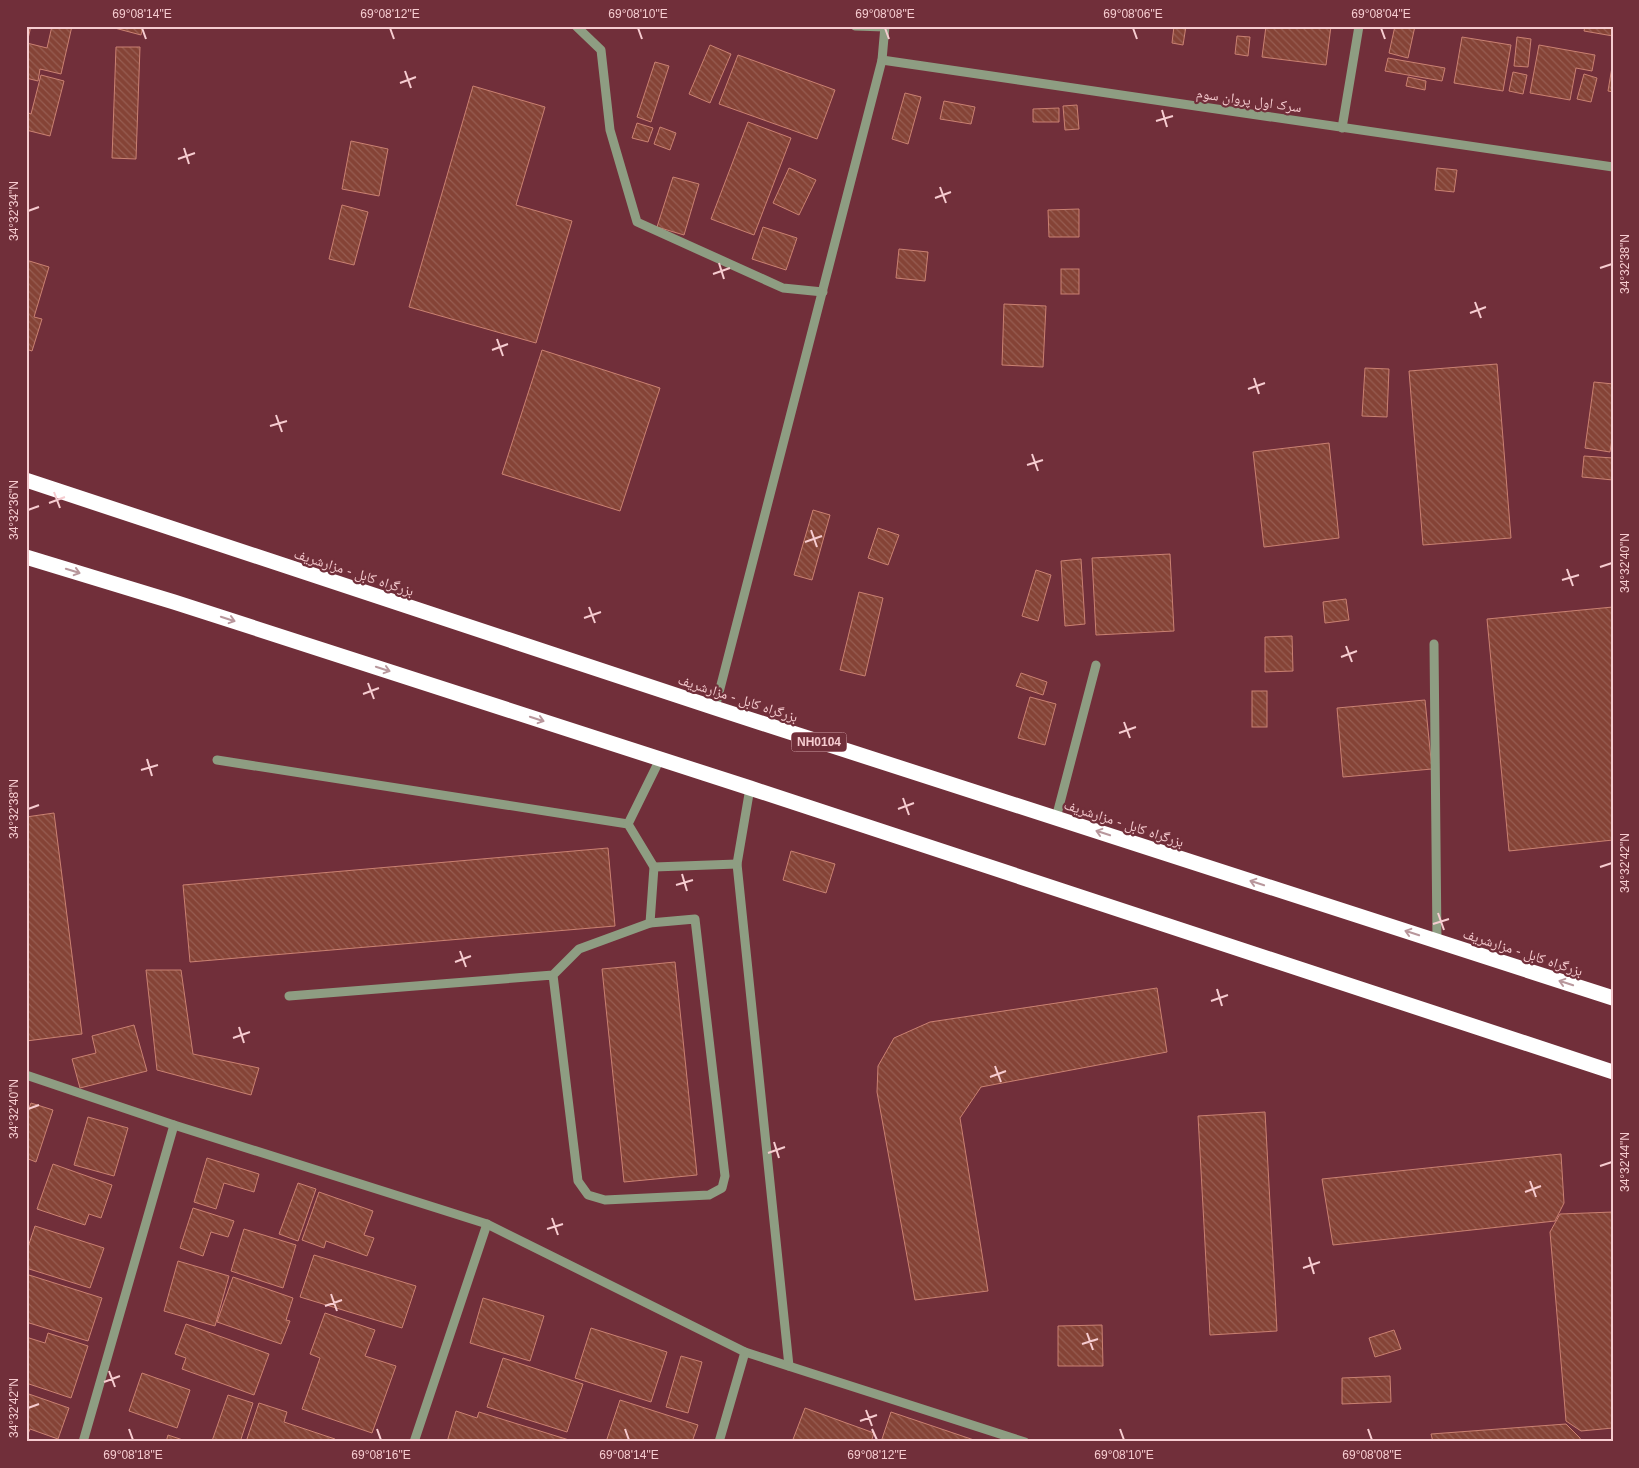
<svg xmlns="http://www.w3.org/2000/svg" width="1639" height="1468" font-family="Arial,'Noto Naskh Arabic',sans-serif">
	<defs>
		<pattern id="building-back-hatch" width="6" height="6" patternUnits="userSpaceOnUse" patternTransform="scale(1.25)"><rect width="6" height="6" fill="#854336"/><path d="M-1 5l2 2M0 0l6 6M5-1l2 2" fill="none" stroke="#975d52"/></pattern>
	</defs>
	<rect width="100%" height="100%" fill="#712f3a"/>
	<!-- building -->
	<g fill="url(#building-back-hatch)" stroke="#ca8172">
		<polygon points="26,26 31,26 27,43 47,48 52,26 72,26 61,74 40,69 38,81 26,78"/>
		<polygon points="107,26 143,26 141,35"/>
		<polygon points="1174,26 1186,26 1183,45 1172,43"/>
		<polygon points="1266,26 1331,26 1326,65 1262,57"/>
		<polygon points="1395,26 1415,26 1408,58 1389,53"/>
		<polygon points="1585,26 1613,26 1613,36 1584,31"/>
		<polygon points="1237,36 1250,37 1248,56 1235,54"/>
		<polygon points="1462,37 1511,45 1503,91 1454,83"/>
		<polygon points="1517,37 1531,39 1528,67 1514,66"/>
		<polygon points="710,45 731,54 710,103 689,94"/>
		<polygon points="1539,45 1595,55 1592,71 1576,68 1570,100 1530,93"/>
		<polygon points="116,47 140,47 136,159 112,158"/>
		<polygon points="738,55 835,90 817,139 719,104"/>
		<polygon points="1388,58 1445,68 1442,81 1385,71"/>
		<polygon points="1613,61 1613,92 1608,91"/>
		<polygon points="655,62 669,66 651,122 637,117"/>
		<polygon points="1513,72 1527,75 1523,94 1509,91"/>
		<polygon points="1584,74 1597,78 1591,102 1577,99"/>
		<polygon points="41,75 64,81 50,136 26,130 26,112 31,114"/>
		<polygon points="1408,77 1426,81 1425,90 1406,86"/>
		<polygon points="473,86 545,107 516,205 572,221 536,343 409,307"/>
		<polygon points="905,93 921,97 908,144 892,139"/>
		<polygon points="944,101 975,107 971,124 940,119"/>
		<polygon points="1077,105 1079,129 1065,130 1063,106"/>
		<polygon points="1059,108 1059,122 1033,122 1033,109"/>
		<polygon points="748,122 791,138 754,235 711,219"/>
		<polygon points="637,123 653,128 648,142 632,138"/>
		<polygon points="660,127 676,133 670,150 654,144"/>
		<polygon points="351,141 388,149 379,196 342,189"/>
		<polygon points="789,168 816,180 799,215 773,203"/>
		<polygon points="1437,168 1457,170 1454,192 1435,190"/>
		<polygon points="673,177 699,184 684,235 657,227"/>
		<polygon points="342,205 368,212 354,265 329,259"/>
		<polygon points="1079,209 1079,237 1049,237 1048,210"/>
		<polygon points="763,227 797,238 786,270 752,259"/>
		<polygon points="899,249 928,252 925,281 896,278"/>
		<polygon points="26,260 49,267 34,317 42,319 32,351 26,349"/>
		<rect x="1061" y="269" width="18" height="25"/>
		<polygon points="1004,304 1046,306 1043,367 1002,365"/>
		<polygon points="542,350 660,388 620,511 502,474"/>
		<polygon points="1497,364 1511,538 1423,545 1409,371"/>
		<polygon points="1365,368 1389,369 1387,417 1362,416"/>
		<polygon points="1594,382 1613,384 1613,432 1610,452 1585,448"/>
		<polygon points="1329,443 1339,538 1264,547 1253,452"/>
		<polygon points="1584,456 1613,458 1613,480 1582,477"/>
		<polygon points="813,510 830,515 812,580 794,575"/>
		<polygon points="878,528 899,535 888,565 868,558"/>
		<polygon points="1170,554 1174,631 1096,635 1092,558"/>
		<polygon points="1081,559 1085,624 1065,626 1061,561"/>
		<polygon points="1036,570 1051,575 1038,621 1022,616"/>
		<polygon points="859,592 883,598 865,676 840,670"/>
		<polygon points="1346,599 1349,620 1325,623 1323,602"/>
		<polygon points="1613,607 1613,840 1509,851 1487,619"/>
		<polygon points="1292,636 1293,671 1265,672 1265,637"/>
		<polygon points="1021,673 1047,682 1043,695 1016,686"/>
		<rect x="1252" y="691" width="15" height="36"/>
		<polygon points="1030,697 1056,704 1045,745 1018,738"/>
		<polygon points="1425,700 1432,769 1343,777 1337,708"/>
		<polygon points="54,813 82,1034 26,1041 26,817"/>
		<polygon points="608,848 615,926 190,962 183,885"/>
		<polygon points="791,851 835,864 826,893 783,880"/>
		<polygon points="675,962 697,1175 624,1182 602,969"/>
		<polygon points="146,970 181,970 193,1054 259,1068 251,1095 157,1070"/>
		<polygon points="1157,988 1167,1052 981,1087 960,1118 988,1291 915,1300 877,1092 878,1066 894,1038 930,1022"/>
		<polygon points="134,1025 147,1071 80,1088 72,1059 96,1053 92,1036"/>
		<polygon points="31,1103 53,1110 36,1162 26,1158 26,1116"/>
		<polygon points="1265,1112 1277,1331 1210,1335 1198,1116"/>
		<polygon points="88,1117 128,1128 114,1176 74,1165"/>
		<polygon points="1561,1154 1564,1203 1555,1221 1333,1245 1322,1179"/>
		<polygon points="207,1158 259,1174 254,1192 224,1183 216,1209 194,1202"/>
		<polygon points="53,1164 112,1185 101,1218 89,1214 85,1225 37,1209"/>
		<polygon points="298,1183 316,1189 298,1241 279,1234"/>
		<polygon points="319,1192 373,1211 364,1235 374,1238 367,1256 326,1241 324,1248 302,1240"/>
		<polygon points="193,1208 234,1221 228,1237 211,1232 203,1256 180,1248"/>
		<polygon points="1613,1212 1613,1428 1581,1431 1566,1421 1550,1232 1560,1214"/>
		<polygon points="35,1226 104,1248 90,1288 26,1268 26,1253"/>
		<polygon points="244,1229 296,1245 283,1288 231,1271"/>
		<polygon points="314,1255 416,1286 402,1328 300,1297"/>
		<polygon points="178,1261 229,1276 215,1326 164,1311"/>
		<polygon points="29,1275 102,1298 88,1341 26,1322 26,1282"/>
		<polygon points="233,1277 293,1298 286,1320 290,1321 281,1344 217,1322"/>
		<polygon points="483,1298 544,1316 530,1361 470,1343"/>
		<polygon points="325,1313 375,1330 365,1356 396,1366 372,1433 302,1409 320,1358 310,1354"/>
		<polygon points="186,1324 269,1354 254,1395 182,1369 186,1358 175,1354"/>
		<polygon points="1102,1325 1103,1366 1058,1366 1058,1326"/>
		<polygon points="591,1328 667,1352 651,1402 575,1378"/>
		<polygon points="1394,1330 1401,1349 1375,1357 1369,1338"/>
		<polygon points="48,1333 88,1346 71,1398 26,1383 26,1337 45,1343"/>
		<polygon points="681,1356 702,1362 688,1413 666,1407"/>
		<polygon points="503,1358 583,1384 567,1432 487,1407"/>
		<polygon points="142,1373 190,1390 177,1428 129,1411"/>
		<polygon points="1390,1376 1391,1402 1342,1404 1342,1378"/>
		<polygon points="26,1393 69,1408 58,1439 30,1429 26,1439"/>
		<polygon points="228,1395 253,1403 240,1442 215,1442 212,1441"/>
		<polygon points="620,1400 698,1425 692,1442 606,1442"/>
		<polygon points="259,1403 287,1412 284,1422 335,1439 335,1442 246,1442"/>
		<polygon points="805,1408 874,1433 871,1442 792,1442"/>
		<polygon points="456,1411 477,1418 479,1412 569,1440 447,1442"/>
		<polygon points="891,1412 980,1442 881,1442"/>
		<polygon points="1566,1424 1580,1438 1581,1442 1433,1442 1431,1434"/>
		<polygon points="168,1435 189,1442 166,1442"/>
	</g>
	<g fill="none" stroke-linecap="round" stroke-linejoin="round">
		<!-- minor -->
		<g stroke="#8e9d82" stroke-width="9">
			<polyline points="576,26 601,50 610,130 637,222 783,288 823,292"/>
			<polyline points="855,26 885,27"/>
			<polyline points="882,60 1613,167"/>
			<polyline points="1342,128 1359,26"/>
			<polyline points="1434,644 1437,942"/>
			<polyline points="715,708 882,60 885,26"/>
			<polyline points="217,760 628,824 654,867 650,923"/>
			<polyline points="750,788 737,864 789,1366"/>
			<polyline points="1056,818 1096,665"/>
			<polyline points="628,824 660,759"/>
			<polyline points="654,867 737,864"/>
			<polyline points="289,996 553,975 579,949 650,923 695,919 725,1176 722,1188 709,1195 605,1200 588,1195 578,1181 553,975"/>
			<polyline points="26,1075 174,1125 487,1224 745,1352 1025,1442"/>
			<polyline points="83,1442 174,1125"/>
			<polyline points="414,1442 487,1224"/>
			<polyline points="719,1442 745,1352"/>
		</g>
		<!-- highway -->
		<g stroke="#fff" stroke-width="15">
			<polyline points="26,480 715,708 1613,998"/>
			<polyline points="26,557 174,602 750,788 1613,1072"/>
		</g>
	</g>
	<!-- one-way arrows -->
	<defs><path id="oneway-shaft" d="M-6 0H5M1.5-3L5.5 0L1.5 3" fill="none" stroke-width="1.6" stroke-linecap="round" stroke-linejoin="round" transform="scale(1.25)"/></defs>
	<g stroke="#b8979c">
		<use href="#oneway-shaft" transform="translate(73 571) rotate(17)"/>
		<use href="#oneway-shaft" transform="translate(228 619) rotate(18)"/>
		<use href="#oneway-shaft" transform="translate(383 669) rotate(18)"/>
		<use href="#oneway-shaft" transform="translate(537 719) rotate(18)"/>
		<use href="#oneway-shaft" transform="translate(1103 833) rotate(-162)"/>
		<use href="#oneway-shaft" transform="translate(1257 883) rotate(-162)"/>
		<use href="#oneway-shaft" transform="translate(1412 933) rotate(-162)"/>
		<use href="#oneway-shaft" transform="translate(1566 983) rotate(-162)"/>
	</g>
	<!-- ticks -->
	<path fill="none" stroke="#f6ccd0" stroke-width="2" d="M142 28 146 39M390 28 394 39M638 28 642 39M885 28 889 39M1133 28 1137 39M1381 28 1385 39M405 71 411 88M400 83 416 77M1162 110 1167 127M1156 121 1173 116M184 148 189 164M178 159 195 153M940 187 946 203M935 198 951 192M28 211 39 207M719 263 724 279M1600 268 1612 264M713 274 730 268M1475 302 1481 318M1470 313 1486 307M497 339 503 356M492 350 508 344M1254 378 1259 394M1248 389 1265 383M276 415 282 432M270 426 287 421M1032 454 1038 471M1027 465 1043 460M54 492 60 508M49 503 65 497M28 510 39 506M811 530 817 547M805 542 822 536M1600 567 1612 563M1567 569 1573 586M1562 580 1579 575M589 607 595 623M584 618 601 612M1346 646 1352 662M1341 657 1357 651M368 683 374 699M363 694 379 688M1124 722 1130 738M1119 733 1136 727M147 759 152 776M141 770 158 765M903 798 909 815M28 809 39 805M898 809 914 803M1600 867 1612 863M682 874 687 891M676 885 693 880M1438 913 1444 930M1433 924 1449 919M460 951 466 967M455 962 471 956M1217 989 1222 1006M1211 1001 1228 995M239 1027 244 1043M233 1038 250 1032M995 1066 1001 1082M990 1077 1006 1071M28 1109 39 1105M774 1142 779 1158M768 1153 785 1147M1600 1166 1612 1162M1530 1181 1536 1197M1525 1192 1541 1186M552 1218 558 1235M547 1229 563 1224M1309 1257 1314 1274M1303 1268 1320 1262M331 1294 337 1311M325 1306 342 1300M1087 1333 1093 1350M1082 1344 1098 1339M109 1371 115 1387M104 1382 120 1376M28 1408 39 1404M866 1410 872 1426M860 1421 877 1415M129 1429 133 1440M377 1429 381 1440M625 1429 629 1440M872 1429 877 1440M1120 1429 1124 1440M1368 1429 1372 1440"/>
	<g text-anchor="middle" stroke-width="4.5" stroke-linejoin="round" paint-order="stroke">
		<!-- shield labels -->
		<rect fill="#712f3a" stroke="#ce9da3" stroke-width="1" x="791.5" y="732.5" width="55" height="19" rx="4"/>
		<g font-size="12" font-weight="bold" fill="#f6ccd0">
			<text x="819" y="746">NH0104</text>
		</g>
		<!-- street labels -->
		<g font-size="14" fill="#f6ccd0" stroke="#712f3a">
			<text transform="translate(1249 100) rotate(8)" y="5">سرک اول پروان سوم</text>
			<text transform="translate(354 572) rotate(18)" y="5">بزرگراه کابل - مزارشریف</text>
			<text transform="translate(738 698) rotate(18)" y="5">بزرگراه کابل - مزارشریف</text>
			<text transform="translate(1124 823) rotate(18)" y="5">بزرگراه کابل - مزارشریف</text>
			<text transform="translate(1523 952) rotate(18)" y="5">بزرگراه کابل - مزارشریف</text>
		</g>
	</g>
	<!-- border -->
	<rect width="1639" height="1468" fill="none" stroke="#712f3a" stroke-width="55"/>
	<rect x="28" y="28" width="1584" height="1412" fill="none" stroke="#f6ccd0" stroke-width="2"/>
	<g font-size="12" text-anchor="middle" fill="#f6ccd0">
		<text x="142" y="18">69°08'14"E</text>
		<text x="390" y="18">69°08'12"E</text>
		<text x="638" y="18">69°08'10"E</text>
		<text x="885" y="18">69°08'08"E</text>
		<text x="1133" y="18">69°08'06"E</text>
		<text x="1381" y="18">69°08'04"E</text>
		<text transform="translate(14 211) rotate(-90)" y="4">34°32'34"N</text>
		<text transform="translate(1625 264) rotate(-90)" y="4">34°32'38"N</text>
		<text transform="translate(14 510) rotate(-90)" y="4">34°32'36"N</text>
		<text transform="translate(1625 563) rotate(-90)" y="4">34°32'40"N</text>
		<text transform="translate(14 809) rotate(-90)" y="4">34°32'38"N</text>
		<text transform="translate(1625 863) rotate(-90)" y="4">34°32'42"N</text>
		<text transform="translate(14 1109) rotate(-90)" y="4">34°32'40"N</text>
		<text transform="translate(1625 1162) rotate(-90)" y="4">34°32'44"N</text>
		<text transform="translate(14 1408) rotate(-90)" y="4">34°32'42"N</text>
		<text x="133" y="1459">69°08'18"E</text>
		<text x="381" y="1459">69°08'16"E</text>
		<text x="629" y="1459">69°08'14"E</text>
		<text x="877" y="1459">69°08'12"E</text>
		<text x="1124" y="1459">69°08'10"E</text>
		<text x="1372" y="1459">69°08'08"E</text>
	</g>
</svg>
